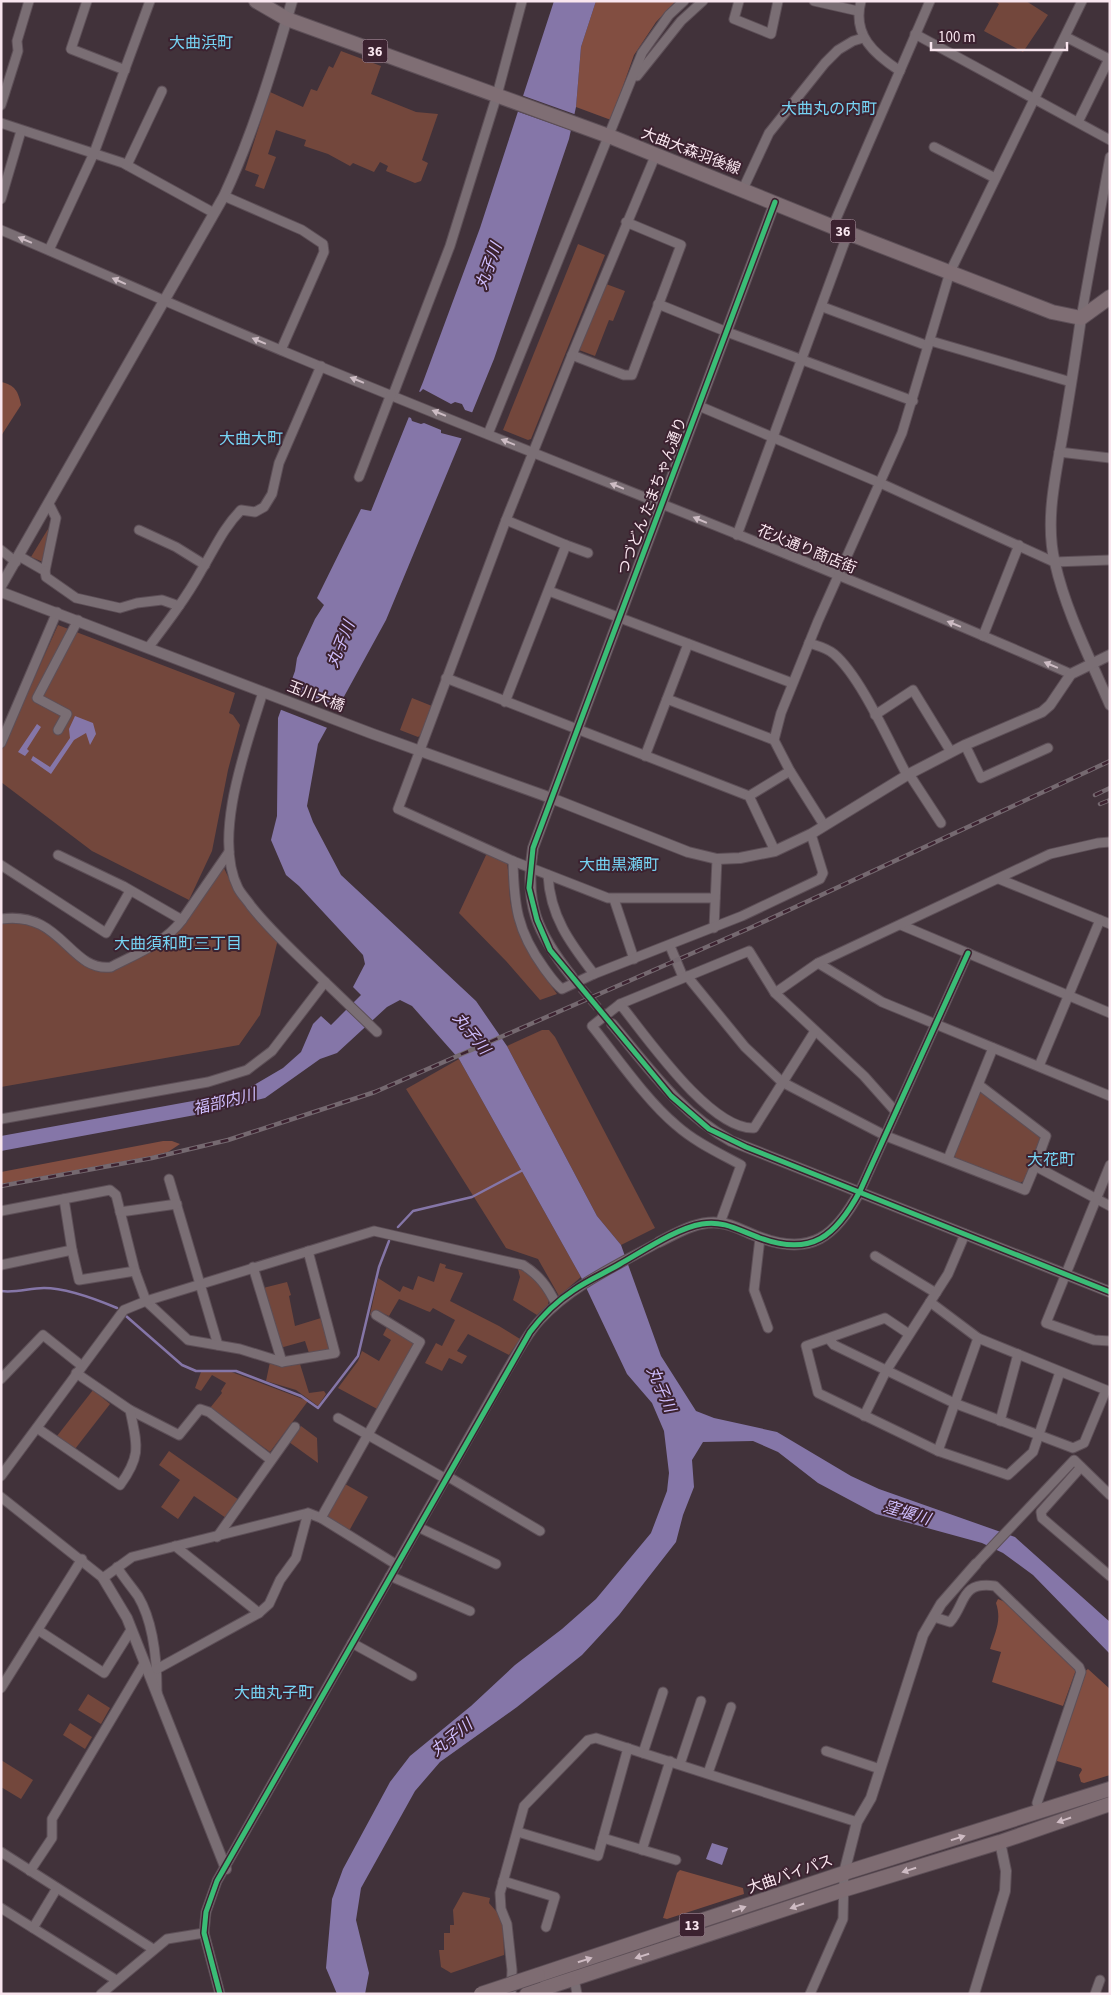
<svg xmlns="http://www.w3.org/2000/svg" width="1111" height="1995" font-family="'Source Sans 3','Noto Sans JP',sans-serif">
	<rect width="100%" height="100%" fill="#41323a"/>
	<!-- green -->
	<g fill="#73473c">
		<polygon points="994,1 1026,1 1048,15 1023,52 984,31 999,4"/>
		<polygon points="341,51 381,66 371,94 416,112 438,114 422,160 428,163 421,181 415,183 386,171 388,166 380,162 374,172 353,163 350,166 328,154 304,146 306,140 276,130 268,154 276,157 264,189 255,186 259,175 245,170 270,92 303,107 311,89 317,91 329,66 333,68"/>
		<polygon points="578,244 605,255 531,439 528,440 503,430"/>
		<polygon points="606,284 625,291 613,321 609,320 595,356 579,350"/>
		<polygon points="51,524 43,562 31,557"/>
		<polygon points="58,625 235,693 229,713 233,715 240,725 228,770 212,851 189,900 92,851 1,782 1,752"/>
		<polygon points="412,698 432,706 422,734 418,737 400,730"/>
		<path d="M487 853 507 863C510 878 508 894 512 909 520 941 539 967 557 994L540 1000 506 961 459 913Z"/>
		<path d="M223 866C237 897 254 915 278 939L260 1015 239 1045 1 1087V921L27 920 102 970 169 938Z"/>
		<polygon points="542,1030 549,1030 555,1037 655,1228 621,1245 597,1216 507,1046"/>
		<polygon points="459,1059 581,1277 559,1296 538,1259 506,1248 406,1089"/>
		<polygon points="983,1092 1040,1135 1042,1140 1024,1181 1019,1183 956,1158 954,1155 979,1094"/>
		<polygon points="440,1263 446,1265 445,1268 463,1273 450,1301 499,1326 520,1339 509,1355 468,1334 457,1351 467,1356 462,1364 449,1358 442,1371 425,1363 436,1343 442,1346 455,1320 433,1308 430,1312 427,1311 399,1299 389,1316 376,1310 373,1316 370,1315 378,1278 400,1292 403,1286 413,1290 418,1276 434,1282"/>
		<polygon points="518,1269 531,1274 549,1299 548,1305 537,1315 513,1300 520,1277"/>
		<polygon points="287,1282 291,1295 289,1296 295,1326 321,1318 331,1350 309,1353 305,1341 280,1348 263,1288"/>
		<polygon points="387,1327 411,1340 414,1344 379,1410 338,1388 358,1361 362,1351 379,1361 391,1340 383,1335"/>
		<polygon points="270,1362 283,1366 300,1364 309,1393 324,1391 326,1394 318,1406 296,1390 266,1381"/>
		<polygon points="229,1371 308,1401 270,1452 210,1408 222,1393 221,1391 226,1383 212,1375 201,1391 195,1388 201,1372"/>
		<polygon points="93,1390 110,1404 75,1449 57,1436"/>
		<polygon points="301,1426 317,1438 318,1463 289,1442"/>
		<polygon points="169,1451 239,1500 226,1518 194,1496 178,1519 161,1507 180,1480 159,1465"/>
		<polygon points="345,1484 368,1497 349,1531 328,1519 327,1515"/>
		<polygon points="88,1694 110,1708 101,1724 78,1710"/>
		<polygon points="70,1723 92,1737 85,1749 63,1735"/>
		<polygon points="1,1760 33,1780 21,1799 1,1787"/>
		<polygon points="463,1892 490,1898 489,1903 503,1919 504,1955 451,1973 441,1967 439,1950 444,1950 444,1933 450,1933 450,1925 454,1925 453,1910"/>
	</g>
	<!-- forest -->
	<g fill="#824e41">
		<polygon points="596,1 676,1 656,22 634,55 611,120 576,107 581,47"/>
		<path d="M1 382C15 385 18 391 21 405L1 436Z"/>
		<polygon points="163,1141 172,1141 180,1144 168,1152 152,1156 1,1184 1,1172"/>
		<path d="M998 1599 1010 1604 1077 1667 1063 1706 992 1682 1001 1652 990 1649C995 1632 1002 1621 996 1603Z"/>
		<polygon points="1088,1669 1110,1689 1110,1775 1084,1783 1081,1782 1079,1775 1082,1770 1081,1768 1057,1761 1056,1757 1084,1672"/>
		<polygon points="680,1870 743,1888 744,1894 667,1919 663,1918 677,1873"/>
	</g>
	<!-- water -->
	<g fill="#8576a8">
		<polygon points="554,1 596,1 581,47 576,107 569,139 494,359 458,447 386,620 318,744 307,806 313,822 341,875 476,1001 507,1046 597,1216 621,1245 661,1356 696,1411 714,1418 777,1432 851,1476 879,1489 1015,1537 1110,1622 1110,1654 1033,1575 1003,1553 982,1543 876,1514 818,1483 778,1452 753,1441 703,1442 692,1460 694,1487 683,1515 676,1542 619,1615 582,1655 517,1707 440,1762 415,1791 361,1888 356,1920 369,1973 365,1994 337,1994 326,1968 332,1899 343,1869 390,1782 410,1756 471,1706 515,1665 562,1629 596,1599 651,1533 667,1491 669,1473 664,1431 652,1403 627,1374 581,1277 459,1059 412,1006 400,1000 387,1007 337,1053 320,1059 265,1098 206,1113 1,1151 1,1136 242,1092 283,1068 301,1052 313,1024 321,1016 331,1025 361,995 353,987 365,964 363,955 299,886 286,875 271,840 277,816 278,718 295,671 297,658 315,619 324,605 317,598 361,509 371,511 423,382 480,228"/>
		<polygon points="75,716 93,723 96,734 90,745 86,733 74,740 51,774 31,760 33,756 50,767 70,738 69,729"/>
		<polygon points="37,724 41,727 27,749 29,751 25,756 18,752"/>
		<polygon points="712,1843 728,1848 722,1865 706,1859"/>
	</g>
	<!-- pier -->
	<g fill="#41323a">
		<polygon points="521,95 577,115 573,131 516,111"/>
		<polygon points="423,389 451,404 455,402 462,404 465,410 474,413 464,439 441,433 441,430 424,423 421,424 412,421 411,418 406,416 417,390 420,392"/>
		<polygon points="287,687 341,708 330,729 279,709"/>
	</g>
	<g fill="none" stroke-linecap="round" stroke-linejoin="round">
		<!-- stream -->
		<g stroke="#8576a8" stroke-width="2.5">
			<polyline points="398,1227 413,1211 472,1197 523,1170"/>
			<path d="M1 1291C17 1293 29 1288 44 1288 65 1288 98 1300 117 1308"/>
			<polyline points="126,1316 182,1365 196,1371 236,1371 301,1396 318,1408 358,1356 379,1267 389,1241"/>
		</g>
		<!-- tertiary-tunnel -->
		<polyline stroke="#5d4d55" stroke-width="10" stroke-dasharray="10 5" stroke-linecap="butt" points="572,977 610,1022"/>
		<!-- minor casing -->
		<g stroke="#5d4f57" stroke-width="11">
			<g id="minor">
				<polyline points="87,1 71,49 125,70"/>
				<polyline points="739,1 734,19 771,34 778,1"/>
				<polyline points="814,1 858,11"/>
				<path d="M861 1C852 35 874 54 900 71"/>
				<polyline points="915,34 1110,140"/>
				<polyline points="1066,37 1109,59 1078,122"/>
				<polyline points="637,76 681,21 703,1"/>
				<polyline points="1,105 18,51 17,41 29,1"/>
				<polyline points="1,123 123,163 214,213"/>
				<polyline points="934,147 995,178"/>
				<polyline points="127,165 162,91"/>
				<polyline points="743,189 769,133 825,63 838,50 853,41 863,38"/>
				<polyline points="224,196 302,230 323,244 324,252 281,350"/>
				<polyline points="1,199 21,131"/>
				<polyline points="626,222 681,245 632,375 624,375 572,355 656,154"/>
				<polyline points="833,226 930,1"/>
				<path d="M1 230C98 271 193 314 290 354 549 462 814 560 1071 674"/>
				<polyline points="49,250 94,153 150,1"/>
				<polyline points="658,304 727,332 913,401"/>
				<polyline points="823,307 928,346"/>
				<polyline points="1081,318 1110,157"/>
				<polyline points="931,341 1071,382"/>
				<polyline points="572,355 506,520 398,809 513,861 608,898 715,898"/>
				<polyline points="393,395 450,246 497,95 522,1"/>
				<polyline points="699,406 878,482 1054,562 1110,560"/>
				<polyline points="488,434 642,53 669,15 684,1"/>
				<polyline points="1059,452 1110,458"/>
				<polyline points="359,477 391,394"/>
				<polyline points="139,530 176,547 205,565"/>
				<polyline points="737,535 848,233"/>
				<polyline points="566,545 588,553"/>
				<polyline points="1,550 16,562"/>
				<polyline points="19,556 45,571 56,518 49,504"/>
				<polyline points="45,571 46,577 76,598 120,608 137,603 162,600 179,606"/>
				<polyline points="549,591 792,683"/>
				<polyline points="983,636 1019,545"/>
				<path d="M809 643C818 646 827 648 834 654 861 677 889 742 907 775"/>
				<path d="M148 648C167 623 186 598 201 571 214 550 223 528 241 510L255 512 264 507 272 494 279 463 321 366"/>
				<polyline points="446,678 749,796 775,851"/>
				<polyline points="667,699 774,740"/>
				<polyline points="505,702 566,545 506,520"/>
				<polyline points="875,715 913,690 951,752"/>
				<polyline points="58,730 67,714 37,698 78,620"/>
				<polyline points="1,743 57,612"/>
				<polyline points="965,745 981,778 1048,748"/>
				<polyline points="645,756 688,644"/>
				<polyline points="909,774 941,823"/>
				<polyline points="749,796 790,771"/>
				<polyline points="824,825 790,771 774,740 781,713 818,621 902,433 950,272 1082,1"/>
				<polyline points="58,855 123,886 182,920 229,852"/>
				<path d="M513 861C514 905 517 931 544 968 550 976 555 984 562 989L594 974C570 943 550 916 548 875"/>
				<polyline points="1,865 106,933 130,891"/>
				<polyline points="999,879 1110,924"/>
				<polyline points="614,899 634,959"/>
				<path d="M1 919C62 910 69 972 111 967 136 954 165 943 182 920"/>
				<polyline points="901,925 1110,1013"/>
				<polyline points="714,928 717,859"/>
				<polyline points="670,946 683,977"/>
				<polyline points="818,963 882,1002 1110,1096"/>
				<polyline points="594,974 742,916 820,879 823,873 811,834"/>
				<polyline points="687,976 745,1047 782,1082 886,1136 1025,1190 1035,1166"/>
				<polyline points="325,982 377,1032"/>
				<polyline points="775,993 818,963 1050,854 1098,843 1110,842"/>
				<polyline points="620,1004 749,951 775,993 864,1076 896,1112"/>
				<polyline points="1039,1066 1100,920"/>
				<polyline points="979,1085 1046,1136 1035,1166 1110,1206"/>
				<path d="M1 1119 208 1082 247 1070 272 1051 325 982C300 957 273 934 251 906 247 900 241 894 238 888 212 836 247 744 263 692"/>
				<polyline points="948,1159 993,1048"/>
				<polyline points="1110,1165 1046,1323 1094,1340 1110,1341"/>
				<polyline points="169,1179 218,1345"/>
				<polyline points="860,1191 968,953"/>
				<polyline points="64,1199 72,1250"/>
				<polyline points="1,1211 110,1190 116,1195 135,1271 79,1280 72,1250 1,1265"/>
				<polyline points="120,1212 177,1204"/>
				<path d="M720 1223 741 1165C719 1153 695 1142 676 1125 647 1101 616 1056 592 1026L620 1004C646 1036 710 1130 754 1128L815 1031"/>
				<polyline points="760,1238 754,1290 768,1328"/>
				<polyline points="875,1256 936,1293"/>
				<polyline points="253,1267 282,1362"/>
				<polyline points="135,1271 146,1301 188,1340 240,1349 282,1362 335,1353 308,1251"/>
				<polyline points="909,1334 885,1318 806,1346 818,1393 938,1451 1008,1475 1033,1452 1060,1372"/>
				<polyline points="829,1339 834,1345 954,1403 1073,1448 1084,1443 1106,1390 978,1338 930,1302"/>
				<polyline points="1,1379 43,1335 82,1366"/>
				<polyline points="130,1410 179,1435 200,1409 209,1412 271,1460"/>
				<polyline points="864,1416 886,1371 948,1274 965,1234"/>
				<polyline points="338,1418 446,1479"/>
				<polyline points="1000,1421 1018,1354"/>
				<path d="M37 1428 120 1485C142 1455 137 1445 130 1410L76 1373"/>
				<polyline points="938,1451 978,1338"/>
				<polyline points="1081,1467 1041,1512 1042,1518 1110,1576"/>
				<path d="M1 1476 124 1310 146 1301 374 1231 523 1265C539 1275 548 1287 556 1304"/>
				<polyline points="447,1476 540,1531"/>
				<polyline points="1,1497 103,1578 132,1557 308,1513 321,1518 397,1565"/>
				<polyline points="321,1518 420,1342 376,1315"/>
				<polyline points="418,1527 496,1564"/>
				<polyline points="217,1537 295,1427"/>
				<polyline points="175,1546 259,1613"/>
				<polyline points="976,1564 1074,1460 1110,1495"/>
				<path d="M117 1567C123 1577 131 1586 138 1596 154 1623 157 1661 157 1692"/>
				<polyline points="390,1576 470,1611"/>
				<path d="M934 1617 950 1622C966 1604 960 1581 995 1586L1079 1667 1081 1672 1037 1803"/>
				<polyline points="38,1630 104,1673 131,1630"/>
				<polyline points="352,1643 412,1676"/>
				<polyline points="157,1669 259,1613 269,1604 280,1580 296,1558 308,1513"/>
				<polyline points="1,1688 82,1559"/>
				<polyline points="826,1751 880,1769"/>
				<polyline points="643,1753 663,1692"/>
				<polyline points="680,1764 701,1701"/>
				<polyline points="708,1773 731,1707"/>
				<polyline points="518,1832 598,1856 628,1748"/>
				<polyline points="603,1838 676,1860"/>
				<polyline points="642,1850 670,1761"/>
				<polyline points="1,1852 153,1949"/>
				<polyline points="30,1871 52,1838 52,1819 144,1664"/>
				<polyline points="503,1881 555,1897 546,1927"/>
				<polyline points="1,1908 116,1980"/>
				<polyline points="33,1928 57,1888"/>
				<polyline points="574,1978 577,1994"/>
				<polyline points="101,1994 167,1939 204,1933"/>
				<path d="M220 1994 204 1933 206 1912 217 1881 506 1372C517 1354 526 1335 540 1320 572 1285 618 1265 659 1242"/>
				<polyline points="511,1994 512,1970 507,1924 501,1909 500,1893 524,1806 588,1740 596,1738 857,1822"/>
				<polyline points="810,1994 843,1919 844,1873"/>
				<polyline points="1095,1994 1100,1980"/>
			</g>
		</g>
		<!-- tertiary casing -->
		<g stroke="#5d4f57" stroke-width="12">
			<g id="tertiary">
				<path d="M1081 318C1076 354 1070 391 1064 427 1057 470 1044 519 1055 563 1066 612 1090 658 1110 705"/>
				<path d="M1 586 224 196C253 134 273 67 292 1"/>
				<polyline points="1,592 373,734 551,798 688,852 717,859 740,858 775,851 811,834 909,774 965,745 1042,712 1050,705 1071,674 1110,655"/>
				<path d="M572 977C537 933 524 904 533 848L775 202"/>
				<path d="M612 1024C649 1068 680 1113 731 1141L1110 1292"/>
				<path d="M659 1242C677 1233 698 1220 720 1223 733 1224 747 1233 759 1237 811 1257 836 1236 860 1191"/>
				<polyline points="103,1578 127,1618 226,1869"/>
				<polyline points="844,1873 857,1822 871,1798 923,1635 941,1604 976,1564"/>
				<polyline points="974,1994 1005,1891 1006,1871 1000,1842"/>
			</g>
		</g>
		<!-- primary casing -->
		<g stroke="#5d4f57" stroke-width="16">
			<polyline id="primary" points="256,1 287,19 614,138 848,233 1052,312 1081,318 1110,297"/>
		</g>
		<!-- trunk casing -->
		<g stroke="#5d4f57" stroke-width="16">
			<g id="trunk">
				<polyline points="538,1975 844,1873 1110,1789"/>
				<polyline points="527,1994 843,1890 1000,1842 1110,1804"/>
			</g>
		</g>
		<!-- minor -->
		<use href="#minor" stroke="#7a6e74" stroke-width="9"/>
		<!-- tertiary -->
		<use href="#tertiary" stroke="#7a6e74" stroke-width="10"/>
		<!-- primary -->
		<use href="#primary" stroke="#7f6e74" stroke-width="14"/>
		<!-- trunk -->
		<use href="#trunk" stroke="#7e6c72" stroke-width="14"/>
		<!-- rail casing -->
		<g stroke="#756970" stroke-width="4.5">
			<g id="rail">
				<polyline points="1095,795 1110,788"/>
				<polyline points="1100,804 1110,800"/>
				<polyline points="1,1186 152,1158 228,1140 375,1092 750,928 1110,761"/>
			</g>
		</g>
		<!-- rail -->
		<use href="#rail" stroke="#3c2230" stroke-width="2.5" stroke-dasharray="8" stroke-linecap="butt"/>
		<!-- trunk-bridge casing -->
		<g stroke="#5d4f57" stroke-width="16" stroke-linecap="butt">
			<polyline id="trunk-bridge" points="481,1994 538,1975"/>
		</g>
		<!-- trunk-bridge -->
		<use href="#trunk-bridge" stroke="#7e6c72" stroke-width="14"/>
		<!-- cycleway casing -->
		<g stroke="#3c2230" stroke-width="8">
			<g id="cycleway">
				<polyline points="775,202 533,848 529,888 537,920 550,950 671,1096 709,1129 746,1147 1110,1292"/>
				<path d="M220 1994 204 1933 206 1912 217 1881 530 1332C542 1316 557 1301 574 1290 588 1280 605 1273 620 1264 643 1251 677 1228 702 1224 724 1220 740 1231 760 1238 812 1257 836 1236 860 1191L968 953"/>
			</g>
		</g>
		<!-- cycleway -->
		<use href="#cycleway" stroke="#3abd76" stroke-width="5"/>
	</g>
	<!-- one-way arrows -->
	<defs><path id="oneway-solid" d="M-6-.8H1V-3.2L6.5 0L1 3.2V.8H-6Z" transform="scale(1.25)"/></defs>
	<g fill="#cdbcc4">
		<use href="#oneway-solid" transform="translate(25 240) rotate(-157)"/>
		<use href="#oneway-solid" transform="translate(119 281) rotate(-156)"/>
		<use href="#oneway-solid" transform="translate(259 341) rotate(-157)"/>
		<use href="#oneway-solid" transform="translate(357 380) rotate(-158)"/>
		<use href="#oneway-solid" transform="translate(439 413) rotate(-158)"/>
		<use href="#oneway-solid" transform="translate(508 442) rotate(-158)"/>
		<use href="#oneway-solid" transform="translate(617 486) rotate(-158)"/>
		<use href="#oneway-solid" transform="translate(700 520) rotate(-157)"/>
		<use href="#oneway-solid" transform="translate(954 624) rotate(-158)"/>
		<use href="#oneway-solid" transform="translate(1051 665) rotate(-157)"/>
	</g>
	<g fill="#cebbc3">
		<use href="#oneway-solid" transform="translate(1064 1820) rotate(161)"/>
		<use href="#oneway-solid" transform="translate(958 1838) rotate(-17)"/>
		<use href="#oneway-solid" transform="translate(909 1870) rotate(163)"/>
		<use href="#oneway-solid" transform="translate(797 1906) rotate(161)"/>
		<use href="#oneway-solid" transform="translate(739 1909) rotate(-19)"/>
		<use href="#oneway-solid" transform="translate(642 1956) rotate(162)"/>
		<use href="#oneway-solid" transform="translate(585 1960) rotate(-18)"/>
	</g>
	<g text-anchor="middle" stroke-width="4" stroke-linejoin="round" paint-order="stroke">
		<!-- shield labels -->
		<g fill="#3c2230" stroke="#c0abb6" stroke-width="1">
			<rect x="362.5" y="39.5" width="25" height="23" rx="4"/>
			<rect x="830.5" y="219.5" width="25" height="23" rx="4"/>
			<rect x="679.5" y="1913.5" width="25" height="23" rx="4"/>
		</g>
		<g font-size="14" font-weight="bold" fill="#f9e6ef">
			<text x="375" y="56">36</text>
			<text x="843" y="236">36</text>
			<text x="692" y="1930">13</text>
		</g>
		<!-- street labels -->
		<g font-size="15" fill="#f9e6ef" stroke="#3c2230">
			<text transform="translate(691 151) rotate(21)" y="5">大曲大森羽後線</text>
			<text transform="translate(652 496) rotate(-69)" y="5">つづどん たまちゃん通り</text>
			<text transform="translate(807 549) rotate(22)" y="5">花火通り商店街</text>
			<text transform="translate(316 696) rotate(21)" y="5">玉川大橋</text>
			<text transform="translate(790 1874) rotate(-19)" y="5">大曲バイパス</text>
		</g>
		<!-- neighbourhood labels -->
		<g font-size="16" fill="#76d4f4" stroke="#3c2230">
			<text x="201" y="48">大曲浜町</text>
			<text x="829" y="114">大曲丸の内町</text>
			<text x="251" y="444">大曲大町</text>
			<text x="619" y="870">大曲黒瀬町</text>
			<text x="178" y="949">大曲須和町三丁目</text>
			<text x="1051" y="1165">大花町</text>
			<text x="274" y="1698">大曲丸子町</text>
		</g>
		<!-- water labels -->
		<g font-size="16" font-style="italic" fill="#d0bfff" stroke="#3c2230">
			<text transform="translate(488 266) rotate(-70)" y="6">丸子川</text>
			<text transform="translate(340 644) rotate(-68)" y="6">丸子川</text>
			<text transform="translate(472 1033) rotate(51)" y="6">丸子川</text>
			<text transform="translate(224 1101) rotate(-14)" y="6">福部内川</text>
			<text transform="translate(662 1389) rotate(66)" y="6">丸子川</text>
			<text transform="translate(907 1512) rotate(17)" y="6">窪堰川</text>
			<text transform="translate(451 1737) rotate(-39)" y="6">丸子川</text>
		</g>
	</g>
	<!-- border -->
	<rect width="1111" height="1995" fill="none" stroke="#f9e6ef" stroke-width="5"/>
	<!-- scale -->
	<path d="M931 42v8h136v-8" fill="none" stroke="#f9e6ef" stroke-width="2.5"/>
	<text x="938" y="42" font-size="15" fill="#f9e6ef" stroke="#3c2230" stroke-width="4" paint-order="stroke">100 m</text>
</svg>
